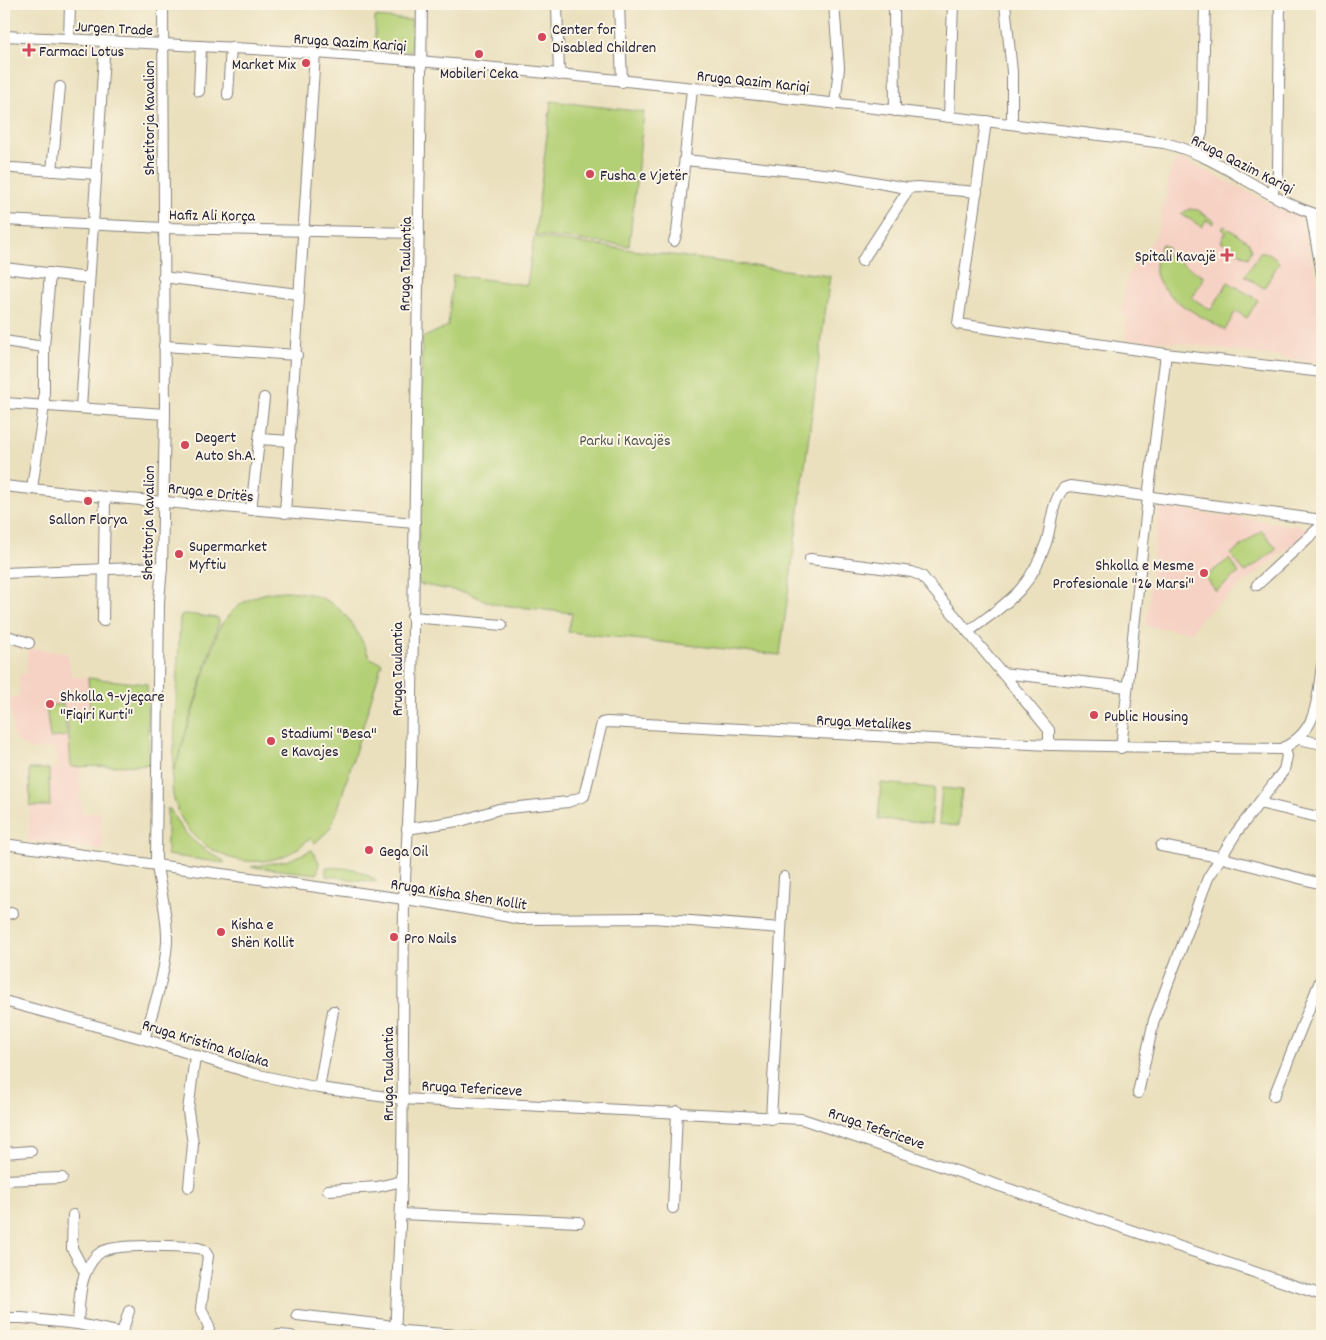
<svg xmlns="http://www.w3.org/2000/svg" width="1326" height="1340" font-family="Dekko,sans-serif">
	<rect width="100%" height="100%" fill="#fcf5e5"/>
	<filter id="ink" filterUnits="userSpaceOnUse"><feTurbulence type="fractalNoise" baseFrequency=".02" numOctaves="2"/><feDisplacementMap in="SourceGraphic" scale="10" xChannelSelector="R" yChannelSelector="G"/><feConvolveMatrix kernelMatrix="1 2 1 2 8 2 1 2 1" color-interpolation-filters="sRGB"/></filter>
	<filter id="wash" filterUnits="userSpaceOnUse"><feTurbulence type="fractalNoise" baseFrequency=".0096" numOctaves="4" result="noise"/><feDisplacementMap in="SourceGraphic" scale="20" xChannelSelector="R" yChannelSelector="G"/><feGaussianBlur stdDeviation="1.12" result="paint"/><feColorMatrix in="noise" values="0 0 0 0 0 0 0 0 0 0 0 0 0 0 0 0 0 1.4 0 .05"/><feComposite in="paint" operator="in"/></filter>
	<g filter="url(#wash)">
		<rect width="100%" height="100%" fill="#eae0bd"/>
		<!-- built -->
		<g fill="#f6d2c4">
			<polygon points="1182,159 1300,218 1322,295 1322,363 1156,340 1156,342 1125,339 1126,317 1121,313 1127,276 1157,234 1172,166"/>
			<polygon points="1159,507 1314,528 1200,618 1192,632 1146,626"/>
			<polygon points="28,648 67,653 72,677 88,678 90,712 67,713 71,767 80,767 81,813 101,812 102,850 28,841 30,816 27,769 57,768 55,748 31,750 14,739 9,697 19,697 19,675 26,674"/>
		</g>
		<!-- green -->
		<g fill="#b4d076" stroke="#6b7958">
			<polygon points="375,17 412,20 411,51 375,49"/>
			<polygon points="551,101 644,112 629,246 535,235"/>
			<polygon points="1189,209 1198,210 1215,222 1213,224 1206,220 1202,227 1181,214"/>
			<polygon points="1224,226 1248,241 1252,249 1248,258 1221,241 1226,232 1222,229"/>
			<polygon points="534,237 830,276 780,655 568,632 572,613 493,604 468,593 418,584 422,338 448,326 453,275 527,285"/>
			<path d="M1162 244 1168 248 1165 253 1204 277 1192 298 1211 310 1228 282 1258 300 1247 318 1236 311 1225 330C1194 311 1135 289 1162 244Z"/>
			<path d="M1260 252C1267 251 1276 256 1279 263L1264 288 1245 276Z"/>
			<polygon points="1262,530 1277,549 1245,573 1231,554"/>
			<polygon points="1229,559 1239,573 1216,591 1205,577"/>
			<path d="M286 591C336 593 352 617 370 658L382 663 337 812 329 830 315 843 310 838C262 887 179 854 172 788L180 618 183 614H187L218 618 219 622 174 771 219 628C236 602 256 592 286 591Z"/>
			<polygon points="88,678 147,684 149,765 71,767 67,713 90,711"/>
			<polygon points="63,704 67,736 50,738 46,706"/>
			<polygon points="29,769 49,769 50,806 30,806"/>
			<polygon points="881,783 934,788 931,824 878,819"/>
			<polygon points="942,788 962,790 958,826 939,824"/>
			<path d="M167 809H170C184 837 197 846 224 861V863L167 855Z"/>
			<polygon points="312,850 319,862 317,874 251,867 289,860"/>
			<polygon points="326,867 354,869 375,879 376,882 326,876"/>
		</g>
	</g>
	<g filter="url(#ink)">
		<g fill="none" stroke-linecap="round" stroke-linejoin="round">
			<!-- minor casing -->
			<g stroke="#86817c" stroke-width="12">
				<g id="minor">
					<polyline points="557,4 559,75"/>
					<polyline points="619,4 622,82"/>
					<polyline points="834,4 839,68 835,104"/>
					<polyline points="894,4 895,111"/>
					<polyline points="1005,4 1012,72 1012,124"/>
					<path d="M4 36C142 43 281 49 419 61 668 83 916 112 1164 143 1222 156 1266 201 1322 216"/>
					<polyline points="69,39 70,4"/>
					<polyline points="199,91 201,46"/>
					<polyline points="228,95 231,47"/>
					<polyline points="949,117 953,4"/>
					<polyline points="986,121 958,324 1166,354 1322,372"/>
					<polyline points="1195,152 1202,133 1205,4"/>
					<polyline points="685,160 833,175 907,188 917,187 977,192"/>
					<polyline points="13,168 96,174"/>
					<polyline points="52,171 60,87"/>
					<polyline points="1272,195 1278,173 1280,4"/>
					<polyline points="1311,213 1322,275"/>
					<polyline points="4,220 163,228 419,233"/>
					<polyline points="674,241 677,233 692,89"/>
					<polyline points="862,261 905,195 907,188"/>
					<polyline points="4,268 89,278"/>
					<polyline points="163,277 298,294"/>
					<polyline points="4,341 44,347"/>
					<polyline points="164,346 297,355"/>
					<polyline points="4,403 165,414"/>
					<polyline points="81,408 105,41"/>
					<polyline points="259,439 291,441"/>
					<polyline points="4,486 105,497 415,523"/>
					<polyline points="32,488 44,406 44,347 50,273"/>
					<polyline points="251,510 264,398"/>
					<polyline points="285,513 315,53"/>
					<polyline points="810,559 912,572 922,576 1049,730 1049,745"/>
					<polyline points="4,573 162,567"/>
					<polyline points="1257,585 1322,525"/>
					<polyline points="412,617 502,625"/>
					<polyline points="103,621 105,497"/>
					<path d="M968 632C1007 602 1029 592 1046 543 1052 525 1051 502 1064 488L1070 486 1108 491 1322 520"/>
					<polyline points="4,635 29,643"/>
					<polyline points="1002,673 1127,687"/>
					<polyline points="1299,739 1322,744"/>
					<polyline points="1121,748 1148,497 1166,354"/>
					<polyline points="1259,803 1322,818"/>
					<path d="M407 829 464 820 499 809 568 802 584 796 602 723 607 722 1049 745 1281 749C1318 732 1317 701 1322 665"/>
					<polyline points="4,844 433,903 520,919 653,918 781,928"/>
					<polyline points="1161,846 1219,857 1322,884"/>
					<polyline points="4,914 13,913"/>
					<polyline points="4,1001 144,1039 254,1074 319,1088 402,1099 802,1119 1322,1295"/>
					<path d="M144 1039C154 1008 165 974 167 942 168 913 159 886 156 858L159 601 162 567 165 414 163 4"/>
					<polyline points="319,1088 333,1011"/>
					<polyline points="1138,1093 1154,1020 1208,878 1236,833 1284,770 1287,756 1284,747"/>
					<polyline points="1274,1096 1322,976"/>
					<polyline points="771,1119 784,877"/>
					<polyline points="4,1153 31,1151"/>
					<polyline points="4,1180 62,1178"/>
					<polyline points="189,1187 193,1144 188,1111 195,1056"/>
					<polyline points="328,1190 377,1187 402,1181"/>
					<polyline points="673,1208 677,1111"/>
					<polyline points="401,1214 579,1222"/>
					<polyline points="73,1215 72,1248 85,1273"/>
					<polyline points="297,1315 386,1325 403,1331 472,1336"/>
					<polyline points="4,1318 22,1318 78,1324 122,1333 129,1311"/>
					<path d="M78 1324C79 1308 79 1289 85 1274 88 1267 93 1257 101 1252 116 1243 178 1246 198 1248L204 1250 208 1256 201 1308 209 1327 207 1336"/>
					<polyline points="278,1335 291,1336"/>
					<polyline points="395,1336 402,1181 404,899 411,766 422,4"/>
				</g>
			</g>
			<!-- minor -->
			<use href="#minor" stroke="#fff" stroke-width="10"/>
		</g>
	</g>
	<!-- markers -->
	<g fill="#d1495b" stroke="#fcf5e5" stroke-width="2">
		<circle cx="542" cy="37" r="5"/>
		<path d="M26.5 42.5h5v5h5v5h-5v5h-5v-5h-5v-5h5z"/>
		<circle cx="479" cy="54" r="5"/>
		<circle cx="306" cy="63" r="5"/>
		<circle cx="590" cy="174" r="5"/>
		<path d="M1224.5 247.5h5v5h5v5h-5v5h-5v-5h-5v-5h5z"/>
		<circle cx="185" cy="445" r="5"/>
		<circle cx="88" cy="501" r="5"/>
		<circle cx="179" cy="554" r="5"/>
		<circle cx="1204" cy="573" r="5"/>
		<circle cx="50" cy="704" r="5"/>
		<circle cx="1094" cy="715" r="5"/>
		<circle cx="271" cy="741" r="5"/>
		<circle cx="369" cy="850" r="5"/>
		<circle cx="221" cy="932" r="5"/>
		<circle cx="394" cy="937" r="5"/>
	</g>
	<g text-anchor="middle" stroke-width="4" stroke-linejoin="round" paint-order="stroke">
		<!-- street labels -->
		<g font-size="16" fill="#22223b" stroke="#fcf5e5">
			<text transform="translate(114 27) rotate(3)" y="6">Jurgen Trade</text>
			<text transform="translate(350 41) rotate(4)" y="6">Rruga Qazim Kariqi</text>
			<text transform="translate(753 80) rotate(6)" y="6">Rruga Qazim Kariqi</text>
			<text transform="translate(148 118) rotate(-90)" y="6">Shetitorja Kavalion</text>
			<text transform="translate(1243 163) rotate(27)" y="6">Rruga Qazim Kariqi</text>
			<text transform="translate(212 214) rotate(1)" y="6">Hafiz Ali Korça</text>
			<text transform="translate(404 264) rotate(-89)" y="6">Rruga Taulantia</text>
			<text transform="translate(211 491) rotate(6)" y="6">Rruga e Dritës</text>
			<text transform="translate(147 523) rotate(-89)" y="6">Shetitorja Kavalion</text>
			<text transform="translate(396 669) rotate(-90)" y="6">Rruga Taulantia</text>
			<text transform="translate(864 721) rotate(3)" y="6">Rruga Metalikes</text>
			<text transform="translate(459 893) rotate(9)" y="6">Rruga Kisha Shen Kollit</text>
			<text transform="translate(206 1042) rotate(17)" y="6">Rruga Kristina Koliaka</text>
			<text transform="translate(387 1074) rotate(-90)" y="6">Rruga Taulantia</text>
			<text transform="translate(472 1087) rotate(3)" y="6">Rruga Tefericeve</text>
			<text transform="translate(877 1127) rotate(19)" y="6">Rruga Tefericeve</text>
		</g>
		<!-- poi labels -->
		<g font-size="16" fill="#22223b" stroke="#fcf5e5" text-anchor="start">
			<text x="552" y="34">Center for<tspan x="552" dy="18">Disabled Children</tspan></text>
			<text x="39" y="56">Farmaci Lotus</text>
			<text x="296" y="69" text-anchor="end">Market Mix</text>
			<text x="479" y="78" text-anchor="middle">Mobileri Ceka</text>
			<text x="600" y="180">Fusha e Vjetër</text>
			<text x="1216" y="261" text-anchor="end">Spitali Kavajë</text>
			<text x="195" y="442">Degert<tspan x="195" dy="18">Auto Sh.A.</tspan></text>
			<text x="88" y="524" text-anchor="middle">Sallon Florya</text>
			<text x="189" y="551">Supermarket<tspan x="189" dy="18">Myftiu</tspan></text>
			<text x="1194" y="570" text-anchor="end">Shkolla e Mesme<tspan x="1194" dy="18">Profesionale "26 Marsi"</tspan></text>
			<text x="60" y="701">Shkolla 9-vjeçare<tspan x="60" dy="18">"Fiqiri Kurti"</tspan></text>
			<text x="1104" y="721">Public Housing</text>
			<text x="281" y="738">Stadiumi "Besa"<tspan x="281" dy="18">e Kavajes</tspan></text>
			<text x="379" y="856">Gega Oil</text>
			<text x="231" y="929">Kisha e<tspan x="231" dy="18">Shën Kollit</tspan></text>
			<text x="404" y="943">Pro Nails</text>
		</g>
		<!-- park labels -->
		<g font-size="16" fill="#4e564d" stroke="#fcf5e5">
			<text x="625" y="445">Parku i Kavajës</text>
		</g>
	</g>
	<!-- margin -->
	<rect width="1326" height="1340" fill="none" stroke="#fcf5e5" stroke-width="20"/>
</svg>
